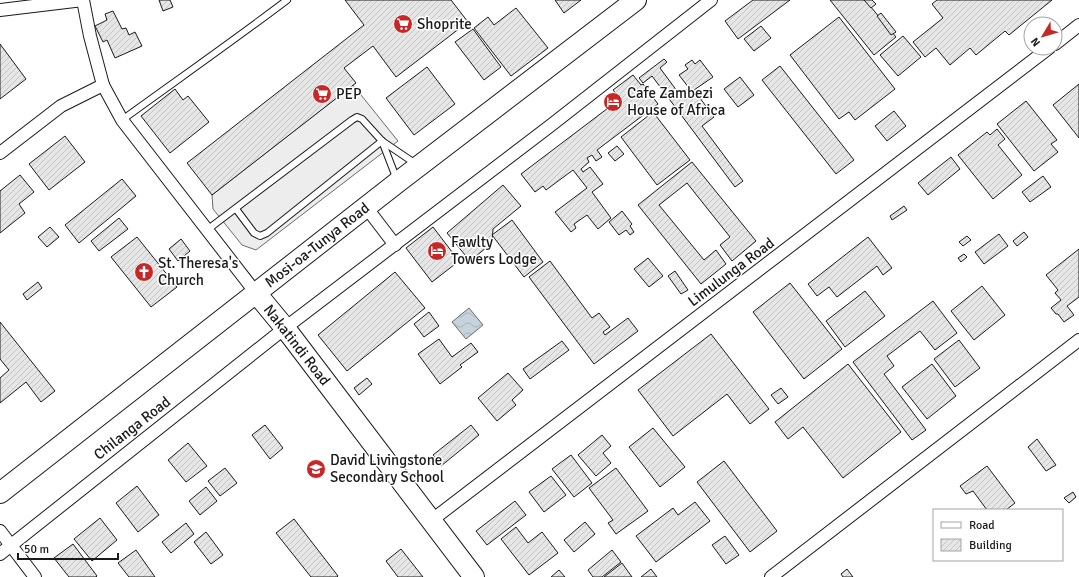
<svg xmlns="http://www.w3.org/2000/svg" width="1079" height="577" font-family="Signika,sans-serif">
	<defs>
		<pattern id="water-waves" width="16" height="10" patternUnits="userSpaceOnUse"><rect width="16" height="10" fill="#c6d2dc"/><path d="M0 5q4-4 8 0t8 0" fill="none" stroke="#aab4bc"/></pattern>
		<pattern id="building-hatch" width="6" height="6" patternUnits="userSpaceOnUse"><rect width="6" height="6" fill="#e6e6e6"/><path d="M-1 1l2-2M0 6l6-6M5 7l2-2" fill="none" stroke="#c5c5c5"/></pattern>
	</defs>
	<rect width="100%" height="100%" fill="#fff"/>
	<!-- parking -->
	<polygon fill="#ededed" stroke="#6a6a6a" points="353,85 398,141 256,250 242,245 213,209 212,195"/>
	<!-- water -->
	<polygon fill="url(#water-waves)" stroke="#6a6a6a" points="469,308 483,325 466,339 452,322"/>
	<!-- building -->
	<g fill="url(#building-hatch)" stroke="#1a1a1a">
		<polygon points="159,0 170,0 173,7 163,11"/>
		<polygon points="345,0 451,0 468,22 396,77 373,46 344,68 356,83 212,195 187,163 364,25"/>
		<polygon points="555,0 581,0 564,13"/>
		<polygon points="753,0 790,0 738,39 725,21"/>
		<polygon points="830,0 865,0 896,37 874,55"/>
		<polygon points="864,0 872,0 876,4 871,8"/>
		<polygon points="937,0 1052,0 1009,35 1005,31 976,55 970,48 950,65 936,48 925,57 913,42 943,18 932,4"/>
		<polygon points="516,8 548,48 511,76 474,28 488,17 494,25"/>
		<polygon points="113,11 122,29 126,28 129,35 135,32 142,46 115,58 107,40 103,42 95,26 107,20 105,14"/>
		<polygon points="881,13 896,32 891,35 877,16"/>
		<polygon points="839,17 895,89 855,120 849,112 839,119 790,55"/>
		<polygon points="761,26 771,38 754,51 744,39"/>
		<polygon points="473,29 501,67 484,80 455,42"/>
		<polygon points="903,36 921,57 898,76 880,55"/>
		<polygon points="0,44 26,79 0,99"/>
		<polygon points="664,59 667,62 660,68 680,95 689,88 679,75 688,69 685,65 692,60 695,64 700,60 713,77 694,90 714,117 702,126 743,181 735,187 652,76 643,83 639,78"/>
		<polygon points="780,66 854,160 836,174 762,80"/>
		<polygon points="427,67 455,104 414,135 386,98"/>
		<polygon points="633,75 641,85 643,84 658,104 597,150 602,157 596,161 592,155 587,158 589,162 581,169 583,172 590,167 603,184 592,192 611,218 598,229 587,215 574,224 576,228 571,232 555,212 587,188 573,170 546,190 543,186 535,192 521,174 620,99 613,90"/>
		<polygon points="740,77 754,95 738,107 724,89"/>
		<polygon points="1079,84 1079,138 1053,105"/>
		<polygon points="175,89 183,100 188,96 209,122 170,153 141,116"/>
		<polygon points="1026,101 1057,140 1051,144 1058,152 1034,171 997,124"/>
		<polygon points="894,111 906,126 887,141 875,126"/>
		<polygon points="653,112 690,160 657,185 621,137"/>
		<polygon points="997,129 1005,139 998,145 1022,175 993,199 958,155 987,132 990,135"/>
		<polygon points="65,136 85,162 49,190 29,164"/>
		<polygon points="617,146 624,154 615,161 608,153"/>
		<polygon points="951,157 960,169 928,195 918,183"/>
		<polygon points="692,162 756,241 732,261 720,245 730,237 687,183 659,205 704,260 716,250 726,264 701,284 638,205"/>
		<polygon points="20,175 34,192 19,204 25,213 0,233 0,191"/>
		<polygon points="1043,176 1051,187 1030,202 1022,192"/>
		<polygon points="122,179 136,196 79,243 65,225"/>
		<polygon points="503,185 521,206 493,229 492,243 470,261 447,233"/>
		<polygon points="904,206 907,210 892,220 890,216"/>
		<polygon points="622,211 632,224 630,226 634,232 630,235 626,230 619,235 609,222"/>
		<polygon points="119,218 128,229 99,251 91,241"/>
		<polygon points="512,220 543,262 524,277 492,235"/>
		<polygon points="50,227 59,237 47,247 38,237"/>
		<polygon points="433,227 459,261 432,282 406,248"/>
		<polygon points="1024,232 1028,237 1017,246 1013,241"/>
		<polygon points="999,234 1008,246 984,264 975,252"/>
		<polygon points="967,236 971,240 963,246 959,242"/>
		<polygon points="137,237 177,287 151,307 111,257"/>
		<polygon points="868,237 892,268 883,275 877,266 837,297 829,287 817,296 808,284"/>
		<polygon points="181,239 190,251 178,261 169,249"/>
		<polygon points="1079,249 1079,297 1067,306 1074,315 1064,322 1058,314 1056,314 1051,308 1061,300 1055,293 1058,290 1046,275"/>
		<polygon points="964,254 967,257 961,262 958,258"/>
		<polygon points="648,258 663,276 649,287 634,269"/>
		<polygon points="550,261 592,318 599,313 610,327 603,332 605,335 628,318 638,331 594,364 529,277"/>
		<polygon points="675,271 688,290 681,294 668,276"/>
		<polygon points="395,272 425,308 347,371 318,335"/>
		<polygon points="38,282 42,288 27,300 23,294"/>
		<polygon points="790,283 842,349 804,379 753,312"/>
		<polygon points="982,286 1005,315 974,340 951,311"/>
		<polygon points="865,291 885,316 845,347 826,321"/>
		<polygon points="933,301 957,333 935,350 920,331 887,356 894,366 884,374 926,430 912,440 853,362"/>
		<polygon points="429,312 439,326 424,337 414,324"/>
		<polygon points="0,322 55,391 41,402 26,382 0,403 0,378 9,370 0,359"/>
		<polygon points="711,334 769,409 750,424 727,394 673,436 638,390"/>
		<polygon points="439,339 452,357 471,343 478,352 460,365 462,367 440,384 418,354"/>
		<polygon points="959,340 980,368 955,387 934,359"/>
		<polygon points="562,341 569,350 530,379 523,369"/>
		<polygon points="848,364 901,432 843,478 803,427 788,439 775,422"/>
		<polygon points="932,364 956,396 927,419 902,387"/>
		<polygon points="508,373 523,390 512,400 516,405 497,421 478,398"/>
		<polygon points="367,378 372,384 359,395 354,388"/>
		<polygon points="781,388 788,397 778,404 771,395"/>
		<polygon points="265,425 283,448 270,459 252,435"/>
		<polygon points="471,425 479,435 441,466 433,455"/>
		<polygon points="653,428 685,467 660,487 629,447"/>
		<polygon points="602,435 611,446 603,453 611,463 596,476 578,455"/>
		<polygon points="1037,439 1056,465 1046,471 1028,447"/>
		<polygon points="188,443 207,466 186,482 168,460"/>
		<polygon points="571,455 592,483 574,497 552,469"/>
		<polygon points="724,461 777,531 750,552 697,482"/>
		<polygon points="987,466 1015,503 1006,510 987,510 973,491 966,494 960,486"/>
		<polygon points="225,468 237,483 220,496 208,481"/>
		<polygon points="616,468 648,511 616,534 608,523 613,520 589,488"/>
		<polygon points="551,476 566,495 544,512 529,492"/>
		<polygon points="137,486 159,515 138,532 116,503"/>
		<polygon points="206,487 217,501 200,515 189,501"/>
		<polygon points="1073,492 1076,497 1069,503 1064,498"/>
		<polygon points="515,501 526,515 487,545 476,531"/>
		<polygon points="695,502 710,521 656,562 636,536 673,508 678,515"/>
		<polygon points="100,518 117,540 92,561 74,539"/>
		<polygon points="294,519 338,576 337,577 311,577 276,533"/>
		<polygon points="585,522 595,534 574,552 564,540"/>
		<polygon points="186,523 194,534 171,553 162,542"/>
		<polygon points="516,527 528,543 542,532 558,553 529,575 501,539"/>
		<polygon points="206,532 223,555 211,564 194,542"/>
		<polygon points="725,536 739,555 726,564 712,545"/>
		<polygon points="73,544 97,576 96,577 69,577 54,558"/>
		<polygon points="401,549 423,577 398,577 386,561"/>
		<polygon points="136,550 155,577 129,577 118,563"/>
		<polygon points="612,550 621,562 602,577 593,577 588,570"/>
		<polygon points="622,563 632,577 604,577"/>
		<polygon points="651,569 657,577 641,577"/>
		<polygon points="847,569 853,577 843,577 841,574"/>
		<polygon points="559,570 565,577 551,577"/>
	</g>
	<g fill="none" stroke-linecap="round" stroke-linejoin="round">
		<!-- service casing -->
		<g stroke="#1a1a1a" stroke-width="8">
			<g id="service">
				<path d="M122 120C177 80 233 41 287 0"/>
				<polyline points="382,141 397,180"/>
				<polyline points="236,209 254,233 260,236 267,233 382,141"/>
				<polyline points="207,230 352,120 357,117 362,119 382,141 416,164"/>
			</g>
		</g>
		<!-- minor casing -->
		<g stroke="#1a1a1a" stroke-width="14">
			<g id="minor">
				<polyline points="83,0 90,36 103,85 122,120 256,293"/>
				<polyline points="0,10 83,0"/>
				<polyline points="1055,44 1079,25"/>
				<polyline points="0,153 61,106 103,85"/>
				<polyline points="366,207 395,245"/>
				<polyline points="432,520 1049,48"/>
				<polyline points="0,531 35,577"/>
				<polyline points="0,554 285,328 550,126 711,0"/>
				<polyline points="771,577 1079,340"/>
			</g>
		</g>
		<!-- trunk casing -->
		<g stroke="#1a1a1a" stroke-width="22">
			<g id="trunk">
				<polyline points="256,293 285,328 474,577"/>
				<polyline points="0,493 398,182 636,0"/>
			</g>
		</g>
		<!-- service -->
		<use href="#service" stroke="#fff" stroke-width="6"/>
		<!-- minor -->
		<use href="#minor" stroke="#fff" stroke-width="12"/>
		<!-- trunk -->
		<use href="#trunk" stroke="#fff" stroke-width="20"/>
	</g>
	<!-- icons -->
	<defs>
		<g id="supermarket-disc" transform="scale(1)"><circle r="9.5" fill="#c62828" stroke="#fff"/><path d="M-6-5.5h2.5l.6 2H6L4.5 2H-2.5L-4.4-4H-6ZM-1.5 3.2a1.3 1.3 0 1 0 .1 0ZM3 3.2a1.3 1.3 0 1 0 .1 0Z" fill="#fff"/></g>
		<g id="hotel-disc" transform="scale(1)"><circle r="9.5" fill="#c62828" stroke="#fff"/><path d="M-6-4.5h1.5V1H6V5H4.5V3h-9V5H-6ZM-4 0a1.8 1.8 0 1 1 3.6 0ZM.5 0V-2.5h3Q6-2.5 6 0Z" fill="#fff"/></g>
		<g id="church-disc" transform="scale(1)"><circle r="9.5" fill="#c62828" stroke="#fff"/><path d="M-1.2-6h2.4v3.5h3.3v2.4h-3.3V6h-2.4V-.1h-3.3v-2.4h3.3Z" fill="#fff"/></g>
		<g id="school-disc" transform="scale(1)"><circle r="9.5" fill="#c62828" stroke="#fff"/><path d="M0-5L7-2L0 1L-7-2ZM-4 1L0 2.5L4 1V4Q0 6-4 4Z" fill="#fff"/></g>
	</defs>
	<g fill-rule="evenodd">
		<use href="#supermarket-disc" x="403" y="24"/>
		<use href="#supermarket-disc" x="322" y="94"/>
		<use href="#hotel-disc" x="613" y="102"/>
		<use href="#hotel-disc" x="437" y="251"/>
		<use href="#church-disc" x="144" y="272"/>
		<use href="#school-disc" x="316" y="469"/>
	</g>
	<g text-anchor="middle" stroke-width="3" stroke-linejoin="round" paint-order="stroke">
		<!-- poi labels -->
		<g font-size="15" fill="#1a1a1a" stroke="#fff" text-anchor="start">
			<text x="417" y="29">Shoprite</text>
			<text x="627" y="98">Cafe Zambezi<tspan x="627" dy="17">House of Africa</tspan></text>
			<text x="336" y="99">PEP</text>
			<text x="451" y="247">Fawlty<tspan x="451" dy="17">Towers Lodge</tspan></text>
			<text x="158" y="268">St. Theresa's<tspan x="158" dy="17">Church</tspan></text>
			<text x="330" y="465">David Livingstone<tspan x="330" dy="17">Secondary School</tspan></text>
		</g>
		<!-- street labels -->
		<g font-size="15" fill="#1a1a1a" stroke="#fff">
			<text transform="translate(317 245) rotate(-38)" y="5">Mosi-oa-Tunya Road</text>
			<text transform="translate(731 272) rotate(-37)" y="5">Limulunga Road</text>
			<text transform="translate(297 345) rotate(52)" y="5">Nakatindi Road</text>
			<text transform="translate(132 428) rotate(-38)" y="5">Chilanga Road</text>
		</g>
	</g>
	<!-- legend -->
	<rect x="933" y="509" width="130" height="52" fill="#ffffff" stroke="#a3a3a3"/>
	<rect x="941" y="522" width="20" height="6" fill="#ffffff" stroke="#a3a3a3"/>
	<text x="969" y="529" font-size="12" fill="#1a1a1a">Road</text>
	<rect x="941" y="539" width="20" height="12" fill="url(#building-hatch)" stroke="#a3a3a3"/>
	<text x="969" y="549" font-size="12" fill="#1a1a1a">Building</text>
	<!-- north arrow -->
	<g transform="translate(1043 36) rotate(232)"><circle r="19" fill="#ffffff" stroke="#a3a3a3"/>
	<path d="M0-3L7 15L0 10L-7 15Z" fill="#c62828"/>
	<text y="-6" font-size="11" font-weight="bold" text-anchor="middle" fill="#1a1a1a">N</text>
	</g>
	<!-- scale -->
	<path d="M18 553v6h100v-6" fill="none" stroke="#1a1a1a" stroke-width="2"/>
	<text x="24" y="553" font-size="12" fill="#1a1a1a" stroke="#ffffff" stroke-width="3" paint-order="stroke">50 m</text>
</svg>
